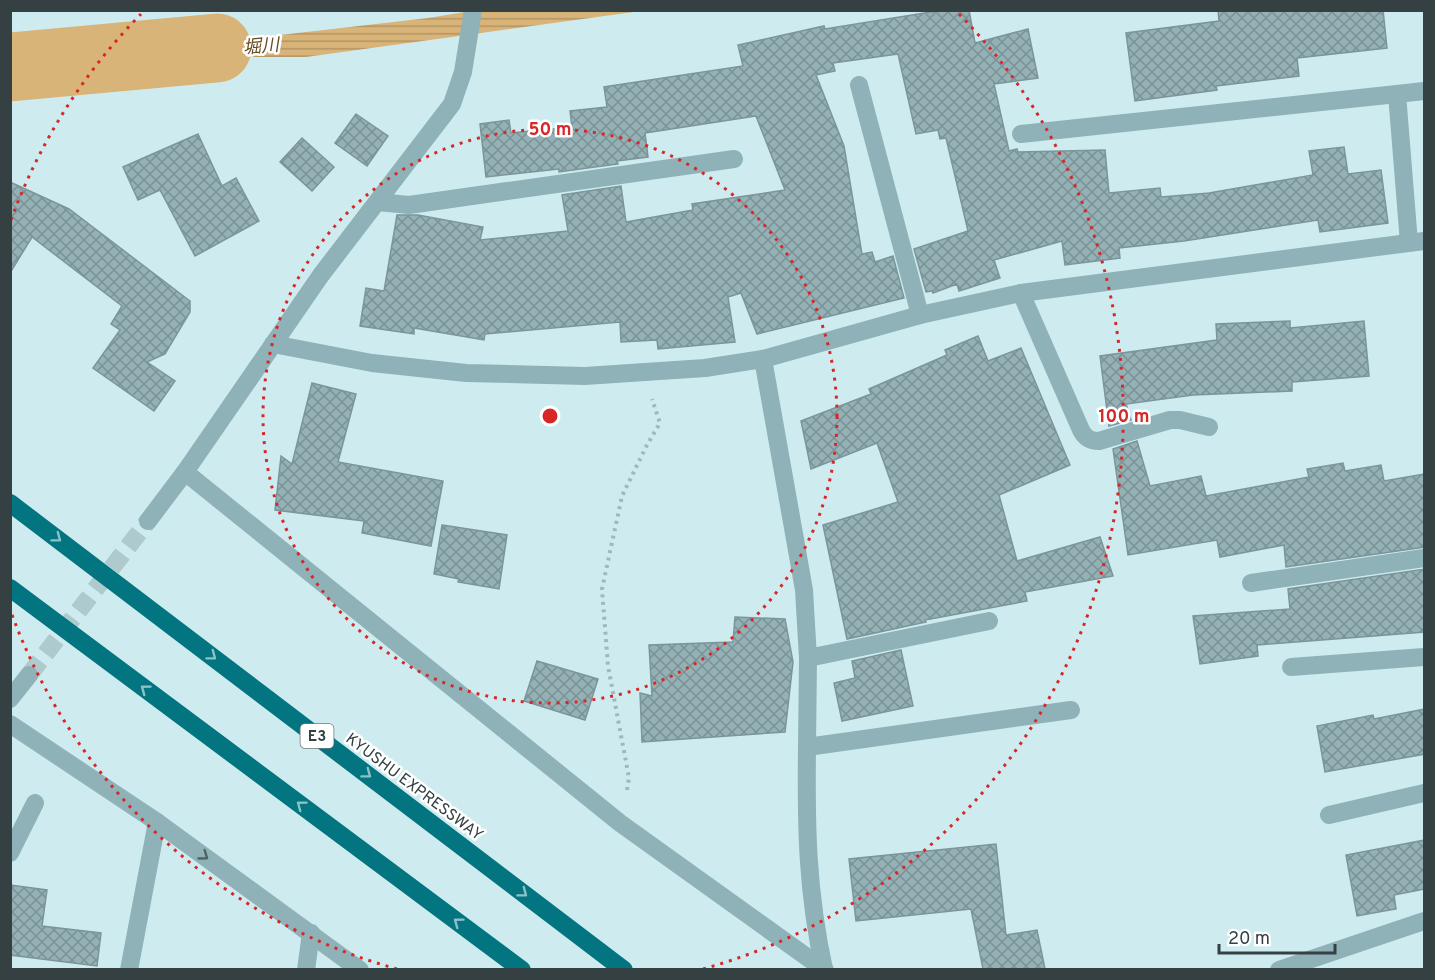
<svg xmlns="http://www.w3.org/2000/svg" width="1435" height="980" font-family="Overpass,'Noto Sans JP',sans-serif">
	<defs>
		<pattern id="water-rules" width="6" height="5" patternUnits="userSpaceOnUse" patternTransform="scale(1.5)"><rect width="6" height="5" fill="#d9b478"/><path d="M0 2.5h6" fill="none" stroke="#b19464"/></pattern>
		<pattern id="building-cross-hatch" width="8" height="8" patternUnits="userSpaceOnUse" patternTransform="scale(1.5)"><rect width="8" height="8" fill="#94b1b5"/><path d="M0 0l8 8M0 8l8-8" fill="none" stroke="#7a9195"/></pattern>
	</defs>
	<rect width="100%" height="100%" fill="#ceecf0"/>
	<!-- water -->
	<polygon fill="url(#water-rules)" points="471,11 641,11 306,57 87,57 428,18"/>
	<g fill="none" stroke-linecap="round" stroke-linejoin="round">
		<!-- river -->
		<polyline stroke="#d9b478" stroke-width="69" points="10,67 217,48"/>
	</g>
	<!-- building -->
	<g fill="url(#building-cross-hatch)" stroke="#7a969a" stroke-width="1.5">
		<polygon points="943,10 969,10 975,43 1028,29 1038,78 994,84 1009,151 1017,149 1018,152 1105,150 1109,193 1160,188 1161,197 1209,193 1313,175 1309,151 1344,147 1348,174 1381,170 1388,223 1320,232 1318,220 1184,241 1119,248 1120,258 1065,265 1062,241 994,260 1000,278 959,291 957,284 933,293 932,291 926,292 914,249 968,231 946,138 940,139 938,130 916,134 898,54 833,63 835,71 816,75 844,146 862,254 872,252 875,262 893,256 904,298 757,334 741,293 728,297 735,342 658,349 657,340 621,342 620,322 485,334 484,340 414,328 414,334 360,326 366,288 384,291 397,215 418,215 483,227 480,240 568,231 562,195 621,186 626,222 693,210 692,204 785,190 756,116 645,133 648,157 617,161 618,164 559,172 559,169 486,177 480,124 509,120 511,133 572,127 570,111 607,107 604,87 743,66 738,45 824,26 825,29"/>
		<polygon points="1218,10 1383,10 1387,48 1297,58 1299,76 1216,86 1217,90 1135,101 1126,33 1219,21"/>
		<polygon points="356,114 388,136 367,166 335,143"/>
		<polygon points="198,134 222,186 236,178 259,221 195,256 160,190 138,200 123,167"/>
		<polygon points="302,138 334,167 312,191 280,162"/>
		<polygon points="10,182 69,209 190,301 190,312 165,354 147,362 175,381 154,411 93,368 120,330 111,324 122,306 32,237 10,273"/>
		<polygon points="1290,321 1290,328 1364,321 1369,376 1292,382 1292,391 1193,395 1126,404 1131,420 1109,426 1100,356 1217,340 1216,324"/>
		<polygon points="978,336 988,361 1021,348 1070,465 999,495 1017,561 1100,537 1113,576 1025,592 1027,601 925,620 926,622 847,639 823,525 898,502 877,443 811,469 801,421 871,394 869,389 947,355 945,350"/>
		<polygon points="312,383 356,394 338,462 443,481 431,546 362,533 364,521 275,510 281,456 292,464"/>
		<polygon points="1137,441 1150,486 1201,476 1206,496 1309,477 1307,469 1343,463 1345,471 1381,465 1384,481 1425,474 1425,547 1286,567 1284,545 1220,557 1217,540 1128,555 1113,449"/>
		<polygon points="442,525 507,535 499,589 458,582 459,579 434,574"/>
		<polygon points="1425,569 1425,632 1257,645 1258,656 1200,664 1193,616 1290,609 1288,589"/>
		<polygon points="735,617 785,619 793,662 785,732 642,742 640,693 652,696 649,645 733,642"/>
		<polygon points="901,650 913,706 842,721 834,683 855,678 852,661"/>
		<polygon points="537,661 598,679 585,720 524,701"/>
		<polygon points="1425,709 1425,754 1325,772 1317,726 1373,715 1374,719"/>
		<polygon points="1425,840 1425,889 1394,895 1396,909 1357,916 1346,855"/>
		<polygon points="996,844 1006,935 1037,930 1045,969 983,969 971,909 856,921 849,859"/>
		<polygon points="10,885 47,890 42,926 101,933 97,966 10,955"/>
	</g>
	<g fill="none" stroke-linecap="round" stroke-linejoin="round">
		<!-- minor-tunnel -->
		<polyline stroke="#afcacd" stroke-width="18" stroke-dasharray="18 9" stroke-linecap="butt" points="29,675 148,521"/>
		<!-- path -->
		<polyline stroke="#9fb8bb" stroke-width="4" stroke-dasharray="3 4.5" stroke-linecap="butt" points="627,790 629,778 608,666 602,589 622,496 647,445 660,423 652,399"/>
		<!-- minor -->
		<g stroke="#8eb2b7" stroke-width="18">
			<polyline points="859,85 920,315"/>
			<polyline points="1021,134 1397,94"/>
			<polyline points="378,202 409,205 734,159"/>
			<polyline points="1409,243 1397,94 1424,91"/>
			<path d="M1021 293 1081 430C1085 438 1090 441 1099 441L1170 420H1180L1209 427"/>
			<polyline points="273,344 372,363 466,373 585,376 705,368 763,359 920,315 1021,293 1424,241"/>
			<polyline points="763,359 804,590 808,658 989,621"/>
			<polyline points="185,472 620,823 825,970"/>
			<polyline points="148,521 185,472 321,275 452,104 463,72 473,10"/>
			<polyline points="1251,583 1424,558"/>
			<polyline points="808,658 807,747 1071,710"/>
			<polyline points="1291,667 1424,657"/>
			<polyline points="10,699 29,675"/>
			<polyline points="10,724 157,822 360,970"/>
			<path d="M807 747C806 826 807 892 824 969"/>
			<polyline points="1329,815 1424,793"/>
			<polyline points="10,853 35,803"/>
			<polyline points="129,970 157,822"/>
			<polyline points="306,970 311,933"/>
			<polyline points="1279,970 1424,921"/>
		</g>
		<!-- highway -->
		<g stroke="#027581" stroke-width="18">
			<polyline points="10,503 624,970"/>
			<polyline points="10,588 522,970"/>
		</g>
	</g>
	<!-- one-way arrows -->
	<defs><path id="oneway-chevron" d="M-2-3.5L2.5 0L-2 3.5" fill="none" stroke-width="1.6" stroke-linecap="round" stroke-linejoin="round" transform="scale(1.5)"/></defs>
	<g stroke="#8dc1c6">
		<use href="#oneway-chevron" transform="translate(57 538) rotate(37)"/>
		<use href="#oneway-chevron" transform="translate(212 656) rotate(37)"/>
		<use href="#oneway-chevron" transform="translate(145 689) rotate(-143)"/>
		<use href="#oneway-chevron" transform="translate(367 774) rotate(37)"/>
		<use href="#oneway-chevron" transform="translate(301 805) rotate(-143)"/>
		<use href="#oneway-chevron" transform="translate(523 893) rotate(37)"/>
		<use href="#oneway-chevron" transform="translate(458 922) rotate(-143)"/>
	</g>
	<use stroke="#4f6264" href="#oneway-chevron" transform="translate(204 856) rotate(36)"/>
	<!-- distance rings -->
	<g fill="none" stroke="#d62828" stroke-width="3" stroke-dasharray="3 6">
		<circle cx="550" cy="416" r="287"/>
		<path d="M397 969A574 574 0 0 1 11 612M11 220A574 574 0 0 1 141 14M959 14A574 574 0 0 1 703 969"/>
	</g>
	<g text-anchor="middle" stroke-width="5" stroke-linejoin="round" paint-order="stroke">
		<!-- shield labels -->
		<rect fill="#fff" stroke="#71797a" stroke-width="1.5" x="300.5" y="724" width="33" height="24" rx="4.5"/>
		<g font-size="15" font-weight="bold" fill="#344041">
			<text x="317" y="741">E3</text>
		</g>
		<!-- street labels -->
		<g font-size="16" fill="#344041" stroke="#fff">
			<text transform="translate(415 786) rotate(37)" y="6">KYUSHU EXPRESSWAY</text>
		</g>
		<!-- water labels -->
		<g font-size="18" font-style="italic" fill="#684e21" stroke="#fff">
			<text transform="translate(261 46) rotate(-5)" y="6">堀川</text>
		</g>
	</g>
	<circle cx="550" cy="416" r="9" fill="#d62828" stroke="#fff" stroke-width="3"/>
	<g font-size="18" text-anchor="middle" font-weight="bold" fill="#d62828" stroke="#fff" stroke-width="5" stroke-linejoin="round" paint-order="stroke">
		<text x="550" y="135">50 m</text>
		<text x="1124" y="422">100 m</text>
	</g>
	<!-- border -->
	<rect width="1435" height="980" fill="none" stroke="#344041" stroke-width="24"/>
	<!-- scale -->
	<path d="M1219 944v9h116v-9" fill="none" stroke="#344041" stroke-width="3"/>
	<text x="1228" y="944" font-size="18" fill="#344041" stroke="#ffffff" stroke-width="4.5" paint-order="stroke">20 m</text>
</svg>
